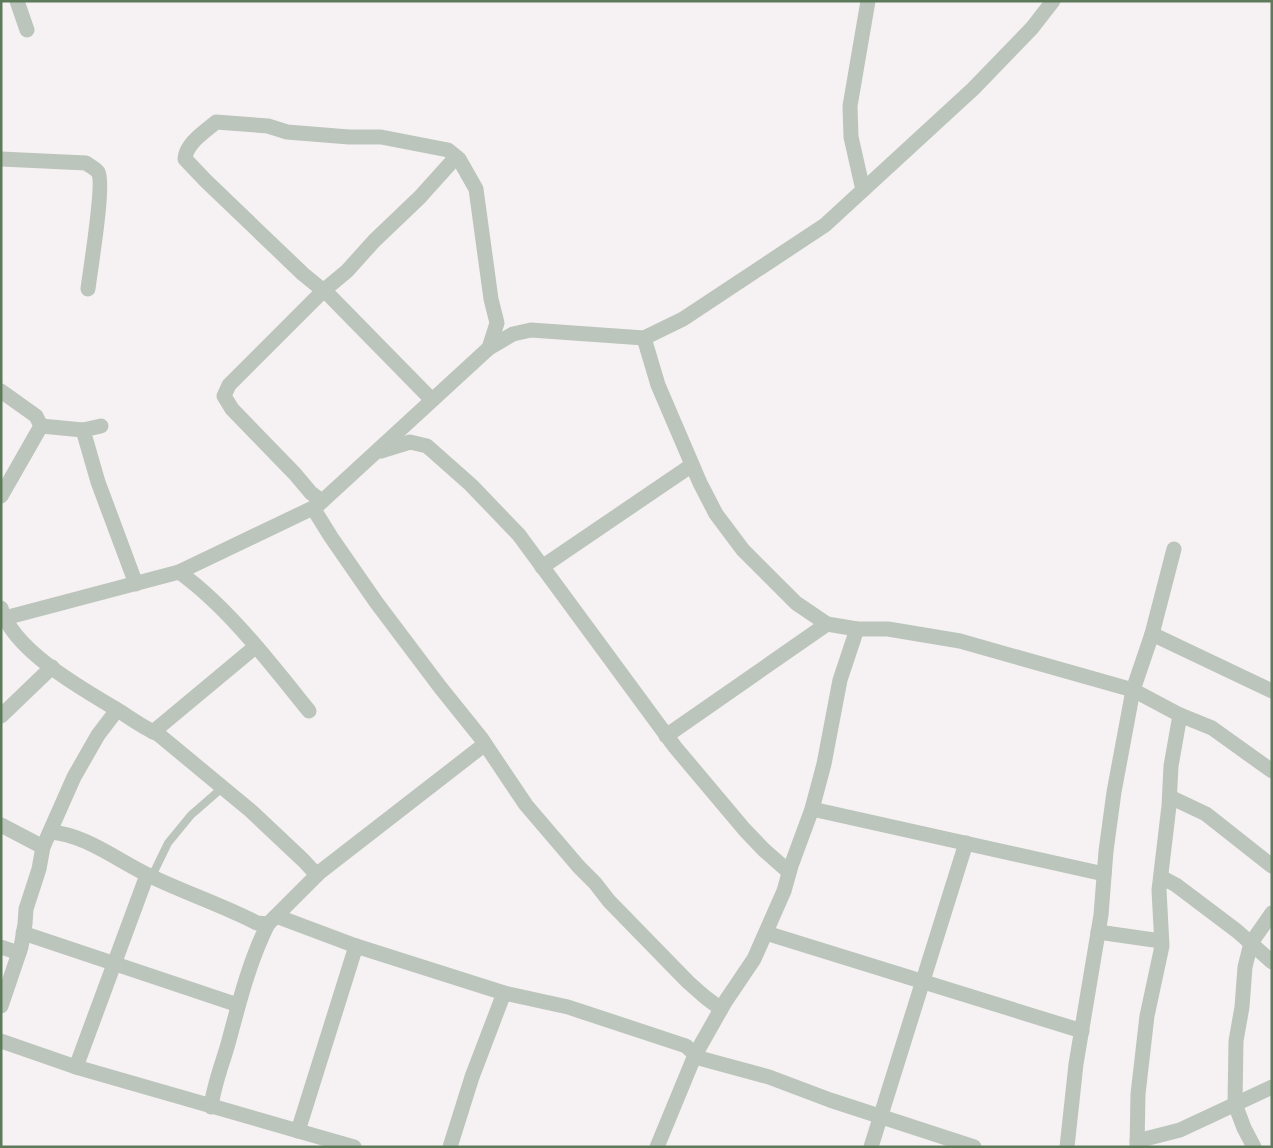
<svg xmlns="http://www.w3.org/2000/svg" width="1273" height="1148" font-family="'Titillium Web',sans-serif">
	<rect width="100%" height="100%" fill="#f6f2f4"/>
	<g fill="none" stroke-linecap="round" stroke-linejoin="round">
		<!-- lane -->
		<polyline stroke="#bcc5bc" stroke-width="8" points="152,876 168,843 191,815 222,788"/>
		<!-- street -->
		<g stroke="#bcc5bc" stroke-width="15">
			<polyline points="17,1 27,30"/>
			<path d="M1 159 86 163C90 166 95 168 98 172 105 183 90 271 88 289"/>
			<polyline points="863,190 851,137 850,106 868,1"/>
			<polyline points="644,338 658,385 700,483 716,514 743,550 796,603 827,624 857,629 888,629 960,641 1133,690 1180,715 1212,728 1272,771"/>
			<polyline points="1,391 36,416 41,426 1,496"/>
			<path d="M432 400 330 296 303 274 206 181 185 159C186 143 205 132 216 122L268 126 287 132 349 137H381L448 150 459 159 476 189 491 299 497 323 489 348"/>
			<polyline points="41,426 83,430 101,426"/>
			<polyline points="83,430 98,482 136,584"/>
			<polyline points="381,451 410,442 427,446 471,485 519,535 675,747 744,829 764,850 789,872"/>
			<polyline points="322,501 311,493 295,474 232,409 224,396 229,385 323,291 347,271 374,241 420,197 456,157"/>
			<polyline points="313,508 331,537 376,602 440,687 481,738 526,805 579,867 595,883 609,901 688,982 705,997 721,1009"/>
			<polyline points="542,567 692,465"/>
			<path d="M179 572C228 607 271 664 309 711"/>
			<path d="M1 608C13 651 84 690 121 712 133 720 144 728 158 734L251 811 303 860 317 875"/>
			<polyline points="1,619 179,572 317,506 489,348 513,334 531,330 644,338 683,319 825,225 973,89 1032,28 1053,1"/>
			<polyline points="1152,634 1272,691"/>
			<polyline points="1,716 52,667"/>
			<polyline points="153,732 255,647"/>
			<polyline points="666,736 827,624"/>
			<polyline points="1170,797 1206,814 1272,866"/>
			<polyline points="812,809 1104,874"/>
			<polyline points="1,825 43,847"/>
			<path d="M50 832C84 834 117 860 148 875 183 892 222 905 257 923L268 924 320 872 485 744"/>
			<polyline points="1161,877 1176,885 1237,931 1272,962"/>
			<polyline points="276,916 356,946 504,993 568,1007 686,1046 699,1058 769,1077 830,1100 974,1147"/>
			<polyline points="1098,932 1161,941"/>
			<polyline points="23,933 238,1005"/>
			<polyline points="766,933 1082,1031"/>
			<polyline points="1,947 19,953"/>
			<polyline points="1,1006 21,947 25,924 26,909 39,869 43,847 74,777 98,735 117,710"/>
			<polyline points="1,1041 76,1067 354,1147"/>
			<polyline points="76,1067 147,875"/>
			<path d="M211 1107C214 1084 222 1065 228 1044 239 1003 249 962 268 924"/>
			<polyline points="298,1131 356,946"/>
			<polyline points="1137,1141 1180,1130 1272,1087"/>
			<polyline points="450,1147 472,1077 504,993"/>
			<polyline points="657,1147 695,1055 725,1002 754,959 784,891 791,866 812,809 824,764 840,680 857,629"/>
			<polyline points="871,1147 966,843"/>
			<polyline points="1067,1147 1076,1064 1101,915 1106,851 1114,792 1133,690 1152,634 1174,549"/>
			<polyline points="1137,1147 1138,1094 1147,1016 1162,946 1159,890 1169,806 1171,766 1180,715"/>
			<polyline points="1254,1147 1244,1128 1235,1104 1236,1041 1242,1007 1245,967 1251,943 1272,913"/>
		</g>
	</g>
	<!-- border -->
	<rect width="1273" height="1148" fill="none" stroke="#5d7a5b" stroke-width="5"/>
</svg>
